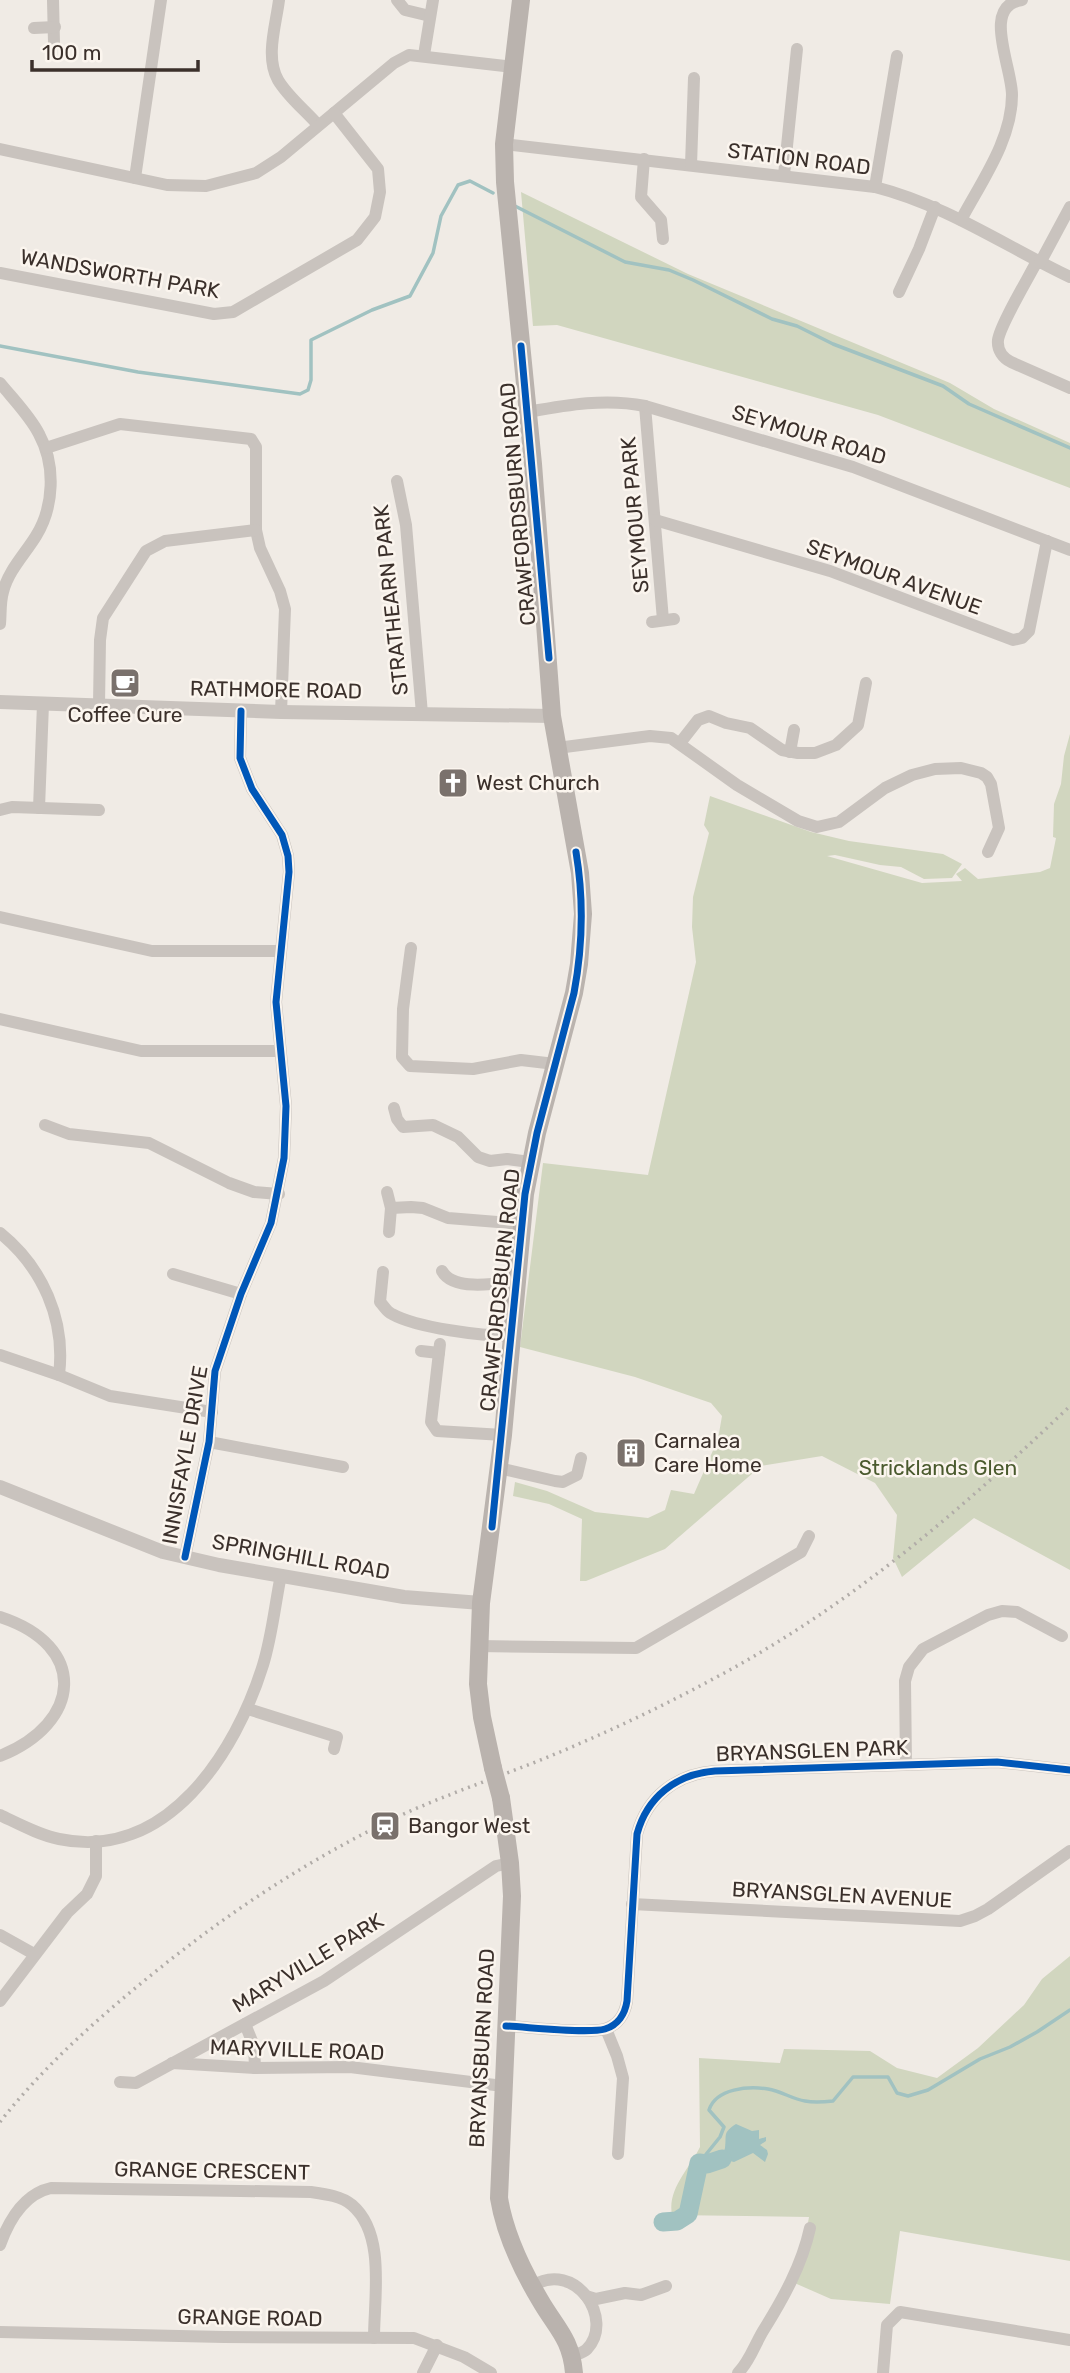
<svg xmlns="http://www.w3.org/2000/svg" width="1070" height="2373" font-family="Rubik,sans-serif">
	<rect width="100%" height="100%" fill="#f0ebe5"/>
	<!-- green -->
	<g fill="#d1d6bf">
		<polygon points="521,192 688,274 950,383 994,409 1070,443 1070,488 878,415 557,325 533,326"/>
		<polygon points="1070,734 1070,1570 974,1518 902,1577 893,1558 897,1515 875,1483 822,1456 761,1466 665,1549 586,1581 580,1581 582,1519 549,1504 513,1496 515,1482 547,1491 595,1512 648,1518 665,1510 671,1490 694,1494 718,1439 722,1416 711,1403 635,1377 520,1347 543,1163 648,1175 696,962 692,927 693,897 709,833 704,825 710,796 811,832 849,841 943,854 962,864 952,878 924,879 901,867 880,865 835,855 827,856 922,883 962,881 956,874 965,868 978,879 1040,872 1050,868 1056,838 1053,837 1054,804 1061,784 1064,756"/>
		<path d="M1070 1956V2261L900 2231 890 2304 831 2299 790 2281 806 2234 809 2217 672 2215C667 2189 690 2168 700 2147L699 2058 780 2063 784 2049 870 2051 897 2068 937 2078 978 2048 1024 2005 1042 1979Z"/>
	</g>
	<!-- water -->
	<path fill="#a1c2c1" d="M736 2124 752 2131 759 2130V2139L766 2137V2141L760 2145 767 2150 768 2154 765 2162 753 2153 734 2162 722 2159C722 2155 724 2152 725 2148 727 2135 722 2133 736 2124Z"/>
	<g fill="none" stroke-linecap="round" stroke-linejoin="round">
		<!-- stream -->
		<g stroke="#a1c2c1" stroke-width="3.5">
			<polyline points="513,205 625,262 669,270 693,280 772,319 797,326 833,344 943,386 969,404 1070,448"/>
			<polyline points="0,346 138,372 300,394 308,390 311,380 311,340 372,310 410,296 433,253 441,216 458,185 470,181 493,193"/>
			<path d="M699 2163 720 2137 724 2127 709 2110C716 2088 749 2086 768 2089 781 2091 792 2099 805 2101 814 2103 825 2102 833 2101L853 2077H888L897 2093 908 2096 928 2090 980 2059 1010 2047 1037 2032 1070 2010"/>
		</g>
		<!-- river -->
		<polyline stroke="#a1c2c1" stroke-width="19" points="663,2222 677,2221 688,2214 699,2163 707,2164 722,2159"/>
		<!-- minor -->
		<g stroke="#c9c3be" stroke-width="12">
			<polyline points="53,0 54,43"/>
			<path d="M279 0C276 25 265 57 278 80 288 97 306 111 318 125"/>
			<polyline points="397,0 405,10 430,16"/>
			<polyline points="34,28 55,27"/>
			<polyline points="424,55 433,0"/>
			<path d="M504 144 875 187C946 205 1005 246 1070 277"/>
			<polyline points="0,149 167,185 206,186 256,173 281,157 394,63 409,55 513,67"/>
			<polyline points="644,159 641,197 661,220 663,239"/>
			<polyline points="691,165 694,78"/>
			<polyline points="784,175 797,49"/>
			<polyline points="135,178 161,0"/>
			<polyline points="875,187 897,56"/>
			<path d="M961 220C981 182 1012 140 1012 95 1012 66 981 6 1022 0"/>
			<path d="M1037 261C1029 277 1000 325 998 340 997 350 1003 358 1011 362L1070 388"/>
			<polyline points="1040,263 1070,207"/>
			<polyline points="0,273 214,314 233,312 357,240 375,217 380,192 378,169 334,113"/>
			<polyline points="899,292 919,249 935,207"/>
			<path d="M0 383C13 399 30 416 39 434 56 465 54 507 36 536 25 554 8 571 3 592 0 602 1 613 0 624"/>
			<polyline points="645,406 663,620"/>
			<path d="M528 412C567 405 605 398 645 406L853 467 1070 550"/>
			<polyline points="46,448 120,424 251,439 256,447 256,530 260,548 280,591 285,609 281,712"/>
			<polyline points="397,481 406,525 422,714"/>
			<polyline points="655,520 830,571 1013,640 1022,638 1029,631 1047,541"/>
			<polyline points="652,622 674,619"/>
			<polyline points="99,705 100,640 103,618 146,551 165,541 256,530"/>
			<polyline points="680,743 698,720 709,716 726,723 750,728 782,750 798,753 815,753 836,745 858,725 866,683"/>
			<polyline points="557,748 650,736 671,738 737,785 798,821 817,827 839,822 885,788 912,775 935,769 961,768 981,773 987,777 991,784 999,828 988,852"/>
			<polyline points="790,752 794,730"/>
			<polyline points="39,808 43,704"/>
			<polyline points="0,810 12,807 99,810"/>
			<polyline points="0,917 152,951 281,951"/>
			<polyline points="411,948 403,1009 402,1057 410,1066 473,1069 521,1060 555,1064"/>
			<polyline points="0,1019 141,1051 280,1051"/>
			<polyline points="394,1108 397,1119 403,1127 433,1125 458,1137 478,1157 490,1161 507,1159 530,1162"/>
			<polyline points="45,1125 69,1134 149,1143 229,1183 254,1192 279,1194"/>
			<polyline points="387,1192 391,1208 389,1232"/>
			<polyline points="391,1208 411,1207 423,1208 448,1218 521,1224"/>
			<path d="M0 1233C42 1267 66 1319 59 1375"/>
			<path d="M442 1271C453 1291 495 1284 516 1281"/>
			<path d="M383 1272 380 1302C384 1306 387 1312 392 1314 417 1328 482 1336 511 1336"/>
			<polyline points="173,1274 241,1294"/>
			<polyline points="440,1344 431,1422 437,1431 503,1435"/>
			<polyline points="421,1351 439,1353"/>
			<polyline points="0,1355 59,1375 110,1396 212,1412"/>
			<polyline points="209,1442 343,1467"/>
			<polyline points="499,1468 555,1481 563,1482 577,1475 581,1458"/>
			<polyline points="185,1557 209,1442 215,1371 241,1294 271,1223 284,1158 286,1106 276,1002 289,872 288,856 282,835 252,789 240,758 241,711"/>
			<path d="M0 1617C89 1646 82 1723 0 1756"/>
			<polyline points="478,1646 636,1648 801,1552 809,1536"/>
			<polyline points="248,1709 337,1737 334,1749"/>
			<polyline points="906,1765 905,1681 909,1667 923,1649 988,1615 1002,1611 1017,1612 1062,1636"/>
			<path d="M0 1815C19 1824 39 1835 59 1839 167 1862 236 1752 263 1665 272 1636 275 1604 281 1575"/>
			<polyline points="632,1904 960,1921 975,1916 988,1909 1070,1851"/>
			<polyline points="0,1935 34,1954"/>
			<polyline points="0,2001 67,1913 87,1894 96,1876 96,1841"/>
			<polyline points="245,2024 254,2046 255,2068"/>
			<path d="M506 2026C528 2027 588 2034 605 2029 618 2025 625 2014 627 2001L637 1834C647 1797 676 1774 715 1771L997 1762 1070 1770"/>
			<polyline points="606,2029 617,2056 623,2078 618,2154"/>
			<polyline points="172,2063 255,2068 350,2067 503,2086"/>
			<polyline points="120,2082 136,2083 324,1981 496,1866 510,1863"/>
			<path d="M0 2245C9 2220 24 2194 51 2188L311 2192C325 2194 341 2196 352 2205 386 2234 374 2298 374 2338"/>
			<path d="M532 2286C576 2259 615 2320 587 2349 583 2353 577 2354 572 2356"/>
			<polyline points="586,2296 596,2299 625,2293 641,2295 666,2286"/>
			<polyline points="0,2332 224,2337 414,2338 464,2357 491,2373"/>
			<polyline points="423,2373 437,2345"/>
			<path d="M738 2373C750 2361 754 2346 763 2331 783 2299 802 2265 810 2228"/>
			<polyline points="883,2373 887,2325 900,2312 1070,2340"/>
		</g>
		<!-- tertiary -->
		<g stroke="#c9c3be" stroke-width="14">
			<polyline points="0,702 281,712 552,716"/>
			<polyline points="0,1487 163,1552 219,1565 404,1597 481,1603"/>
		</g>
		<!-- secondary -->
		<g stroke="#bab3ae" stroke-width="18">
			<polyline points="493,1768 482,1717 478,1684 481,1603 503,1435 525,1194 537,1133 574,993 579,964 583,914 580,873 552,716 533,464 505,182 504,144 521,0"/>
			<path d="M501 1798 510 1863 512 1896 499 2198C505 2235 521 2268 540 2300 556 2328 571 2338 574 2373"/>
		</g>
		<!-- rail -->
		<path stroke="#b1aca8" stroke-width="3.5" stroke-dasharray="2 5" stroke-linecap="butt" d="M0 2122C43 2067 96 2020 150 1976 230 1911 313 1856 408 1812 458 1790 510 1773 560 1752 612 1730 663 1706 713 1679 849 1607 959 1512 1070 1406"/>
		<!-- secondary-bridge -->
		<polyline stroke="#bab3ae" stroke-width="18" points="493,1768 501,1798"/>
		<!-- cycleway casing -->
		<g stroke="#fbf5ee" stroke-width="11">
			<g id="cycleway">
				<polyline points="521,346 549,658"/>
				<path d="M492 1527 525 1194 537 1133 574 993C583 945 584 900 576 852"/>
				<polyline points="185,1557 209,1442 215,1371 241,1294 271,1223 284,1158 286,1106 276,1002 289,872 288,856 282,835 252,789 240,758 241,711"/>
				<path d="M506 2026C528 2027 588 2034 605 2029 618 2025 625 2014 627 2001L637 1834C647 1797 676 1774 715 1771L997 1762 1070 1770"/>
			</g>
		</g>
		<!-- cycleway -->
		<use href="#cycleway" stroke="#0057b8" stroke-width="7"/>
	</g>
	<!-- icons -->
	<defs>
		<g id="cafe-square" transform="scale(1.575)"><rect x="-9" y="-9" width="18" height="18" rx="4" fill="#7a716c" stroke="#fbf5ee"/><path d="M-5.5-4.5H6V0H3Q3 3.5 0 3.5H-2.5Q-5.5 3.5-5.5 0ZM3-3.2v2h1.7v-2ZM-6 4.5H4V6H-6Z" fill="#fff"/></g>
		<g id="church-square" transform="scale(1.575)"><rect x="-9" y="-9" width="18" height="18" rx="4" fill="#7a716c" stroke="#fbf5ee"/><path d="M-1.2-6h2.4v3.5h3.3v2.4h-3.3V6h-2.4V-.1h-3.3v-2.4h3.3Z" fill="#fff"/></g>
		<g id="building-square" transform="scale(1.575)"><rect x="-9" y="-9" width="18" height="18" rx="4" fill="#7a716c" stroke="#fbf5ee"/><path d="M-4-6H4V6H1V3H-1V6H-4ZM-2.5-4.3h1.7v1.8h-1.7ZM.8-4.3h1.7v1.8H.8ZM-2.5-1h1.7V.8h-1.7ZM.8-1h1.7V.8H.8Z" fill="#fff"/></g>
		<g id="station-square" transform="scale(1.575)"><rect x="-9" y="-9" width="18" height="18" rx="4" fill="#7a716c" stroke="#fbf5ee"/><path d="M-3-6H3Q5-6 5-4V2Q5 4 3 4L4.5 6H3L1.5 4h-3L-3 6H-4.5L-3 4Q-5 4-5 2V-4Q-5-6-3-6ZM-3.5-4v3h7v-3ZM-3.5 1v1.5H-2V1ZM2 1v1.5H3.5V1Z" fill="#fff"/></g>
	</defs>
	<g fill-rule="evenodd">
		<use href="#cafe-square" x="125" y="683"/>
		<use href="#church-square" x="453" y="783"/>
		<use href="#building-square" x="631" y="1453"/>
		<use href="#station-square" x="385" y="1826"/>
	</g>
	<g text-anchor="middle" stroke-width="5" stroke-linejoin="round" paint-order="stroke">
		<!-- street labels -->
		<g font-size="21" fill="#3b302b" stroke="#fbf5ee">
			<text transform="translate(799 159) rotate(7)" y="7">STATION ROAD</text>
			<text transform="translate(120 274) rotate(10)" y="7">WANDSWORTH PARK</text>
			<text transform="translate(809 435) rotate(17)" y="7">SEYMOUR ROAD</text>
			<text transform="translate(518 504) rotate(-95)" y="7">CRAWFORDSBURN ROAD</text>
			<text transform="translate(635 515) rotate(-95)" y="7">SEYMOUR PARK</text>
			<text transform="translate(894 577) rotate(20)" y="7">SEYMOUR AVENUE</text>
			<text transform="translate(391 600) rotate(-96)" y="7">STRATHEARN PARK</text>
			<text transform="translate(276 690) rotate(1)" y="7">RATHMORE ROAD</text>
			<text transform="translate(500 1290) rotate(-84)" y="7">CRAWFORDSBURN ROAD</text>
			<text transform="translate(185 1455) rotate(-80)" y="7">INNISFAYLE DRIVE</text>
			<text transform="translate(301 1557) rotate(10)" y="7">SPRINGHILL ROAD</text>
			<text transform="translate(812 1751) rotate(-2)" y="7">BRYANSGLEN PARK</text>
			<text transform="translate(842 1895) rotate(3)" y="7">BRYANSGLEN AVENUE</text>
			<text transform="translate(308 1963) rotate(-31)" y="7">MARYVILLE PARK</text>
			<text transform="translate(482 2048) rotate(-87)" y="7">BRYANSBURN ROAD</text>
			<text transform="translate(297 2050) rotate(2)" y="7">MARYVILLE ROAD</text>
			<text transform="translate(212 2171) rotate(1)" y="7">GRANGE CRESCENT</text>
			<text transform="translate(250 2318) rotate(1)" y="7">GRANGE ROAD</text>
		</g>
		<!-- poi labels -->
		<g font-size="21" fill="#3b302b" stroke="#fbf5ee" text-anchor="start">
			<text x="125" y="722" text-anchor="middle">Coffee Cure</text>
			<text x="476" y="790">West Church</text>
			<text x="654" y="1448">Carnalea<tspan x="654" dy="24">Care Home</tspan></text>
			<text x="408" y="1833">Bangor West</text>
		</g>
		<!-- park labels -->
		<g font-size="21" fill="#4a5a2e" stroke="#fbf5ee">
			<text x="938" y="1475">Stricklands Glen</text>
		</g>
	</g>
	<!-- scale -->
	<path d="M32 60v10h166v-10" fill="none" stroke="#3b302b" stroke-width="3.5"/>
	<text x="42" y="60" font-size="21" fill="#3b302b" stroke="#fbf5ee" stroke-width="5" paint-order="stroke">100 m</text>
</svg>
